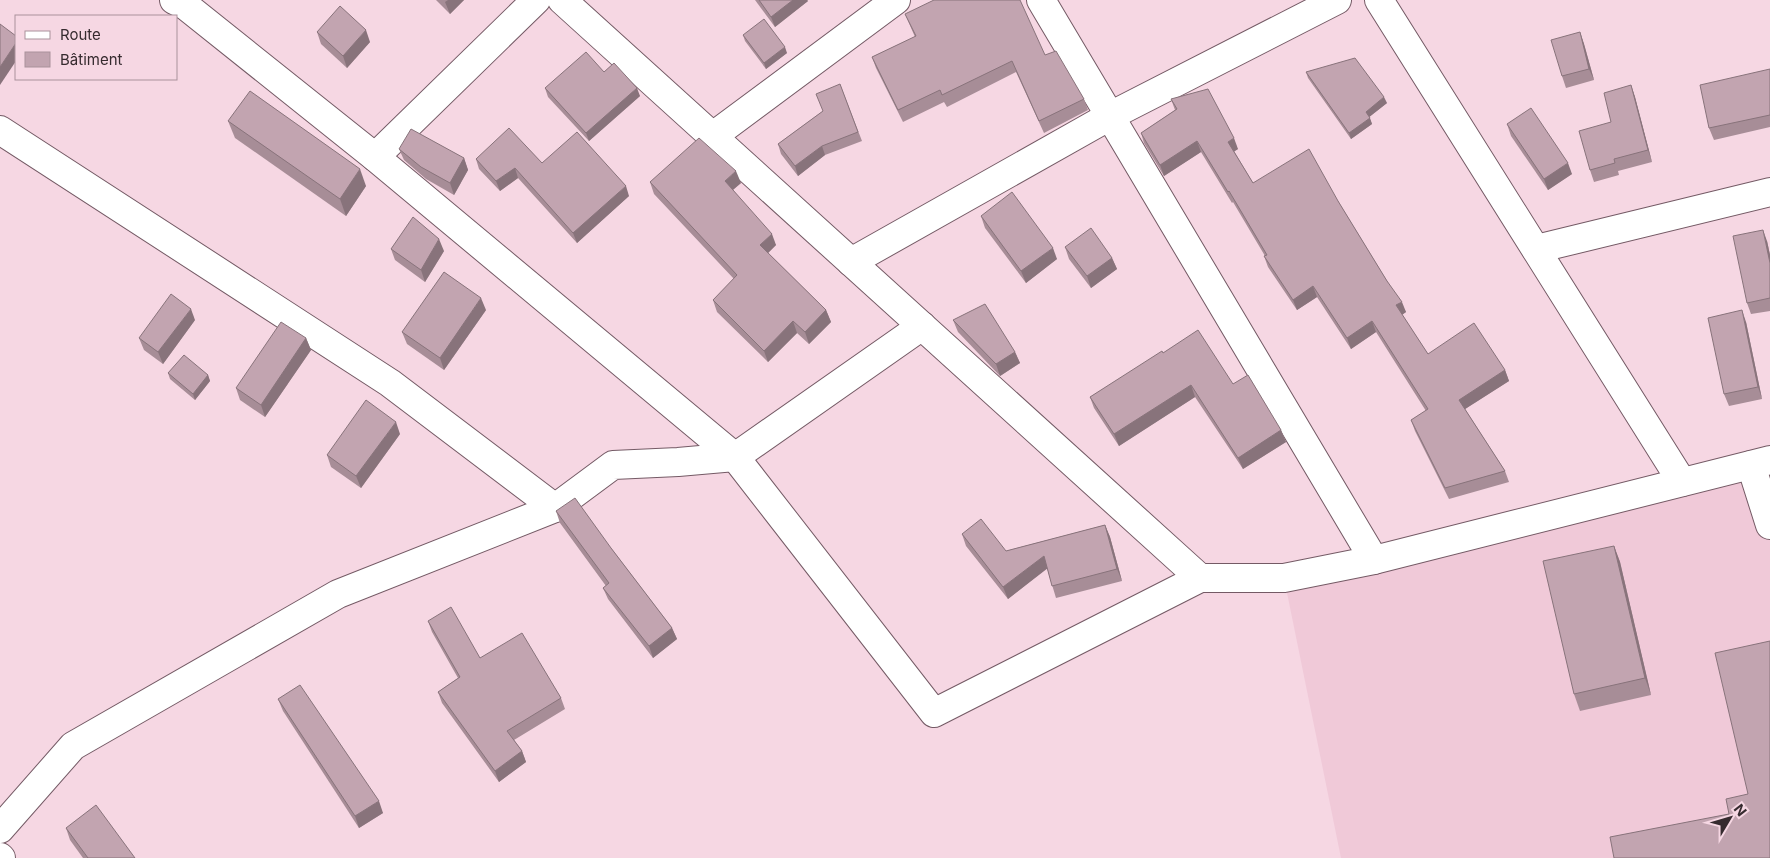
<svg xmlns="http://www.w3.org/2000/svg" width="1770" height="858" font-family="Inter,sans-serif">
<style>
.built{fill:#f0c9d8}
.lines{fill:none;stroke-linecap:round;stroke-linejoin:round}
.street-casing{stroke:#745a65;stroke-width:30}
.street{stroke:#fff;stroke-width:28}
.wall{fill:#a78d97}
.shaded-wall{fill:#88737b}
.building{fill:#c2a4b0;stroke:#88737b}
</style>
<rect width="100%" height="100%" fill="#f6d7e3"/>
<polygon class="built" points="1751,465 1770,525 1770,858 1341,858 1284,578"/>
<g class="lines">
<g class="street-casing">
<g id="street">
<polyline points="174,0 186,6 375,157 735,457 934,713 1200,578 1284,578 1374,560 1770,460"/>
<polyline points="562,0 1200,578"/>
<polyline points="1041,0 1374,560"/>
<polyline points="1379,0 1682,482"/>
<polyline points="0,130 390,383 555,508"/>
<polyline points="713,136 896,0"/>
<polyline points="375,157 536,0"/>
<polyline points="1536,249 1770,192"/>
<polyline points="851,262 1110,116 1337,0"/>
<polyline points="1751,465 1770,525"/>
<polyline points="0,829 73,746 338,594 555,508 613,465 678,462 735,457 922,326"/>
<polyline points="0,857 1,858"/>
</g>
</g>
<use href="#street" class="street"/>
</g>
<g class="wall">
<polygon points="436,0 464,0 450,14"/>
<polygon points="755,0 807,0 808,1 775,27"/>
<polygon points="905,14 1045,55 1084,99 1088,110 1044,133 1016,72 947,107 944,102 903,122 876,68 872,57 915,37"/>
<polygon points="317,32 370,42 347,68 321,44"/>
<polygon points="1580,32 1584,44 1594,80 1566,88 1562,76"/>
<polygon points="743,35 787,53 766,69 745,41"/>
<polygon points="1770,69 1770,127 1714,140 1709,128"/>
<polygon points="604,72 640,96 589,141 548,97 545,88"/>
<polygon points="1306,72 1387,103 1369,117 1372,124 1351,139 1308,78"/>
<polygon points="840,84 862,141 825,155 798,176 781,154 778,144 823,111"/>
<polygon points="1631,85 1635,97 1652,162 1618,171 1619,175 1594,182 1590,170 1611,122"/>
<polygon points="1171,99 1238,149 1234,151 1253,183 1338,201 1406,312 1402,315 1428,354 1505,370 1509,381 1465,409 1505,471 1509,482 1449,499 1415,431 1411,420 1426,411 1376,332 1351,349 1317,297 1297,310 1268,267 1264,256 1265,256 1233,202 1232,203 1201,152 1164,176 1144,143 1141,133 1175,110"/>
<polygon points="228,121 366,186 346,216 235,138"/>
<polygon points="1507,124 1572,174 1548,190 1511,136"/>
<polygon points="399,149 464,158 468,170 454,195 426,179 404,160"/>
<polygon points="476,159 542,163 629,196 577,243 518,178 500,191 479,169"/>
<polygon points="650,182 741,183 733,190 776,245 768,253 826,310 831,322 809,344 797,333 768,362 717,312 713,300 734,279 654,194"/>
<polygon points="981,216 1057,259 1026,283 985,228"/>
<polygon points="1767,241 1770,255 1770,311 1751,314 1747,303"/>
<polygon points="1065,247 1112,258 1117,269 1091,288 1069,259"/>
<polygon points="391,249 444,251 425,282 395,260"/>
<polygon points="486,310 444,370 407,344 402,332"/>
<polygon points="195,320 163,364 144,350 139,338"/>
<polygon points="953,320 1015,352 1020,363 1000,376 958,332"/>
<polygon points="1746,322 1762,399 1729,406 1724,394"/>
<polygon points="306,338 311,350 265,417 240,400 236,388"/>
<polygon points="1163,353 1233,384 1281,430 1286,442 1243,469 1195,397 1119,446 1094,408 1090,397"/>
<polygon points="168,373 208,375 210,381 195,400 170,379"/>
<polygon points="400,434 361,488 331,467 327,455"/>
<polygon points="556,511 611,548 672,628 677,639 653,658 608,599 603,588 606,586 560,523"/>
<polygon points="1105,525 1110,537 1122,581 1056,598 1047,568 1008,599 966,546 962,534 1006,551"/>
<polygon points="1614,546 1620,562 1651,695 1580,711 1574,694"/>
<polygon points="428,621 480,658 561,698 565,709 514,740 522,751 526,762 499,782 442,703 438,692 458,678 432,632"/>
<polygon points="278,699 383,813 359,828 283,711"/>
<polygon points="66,828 135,858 83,858 70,840"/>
</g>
<g class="shaded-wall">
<polygon points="448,0 464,0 450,14 445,2"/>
<polygon points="793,0 807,0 808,1 775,27 771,17"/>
<polygon points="366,30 370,42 347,68 343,56"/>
<polygon points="1580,32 1584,44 1594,80 1589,69"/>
<polygon points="16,43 16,61 0,85 0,67"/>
<polygon points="785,47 787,53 766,69 764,63"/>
<polygon points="1631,85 1635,97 1652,162 1648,150"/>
<polygon points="637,88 640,96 589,141 586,133"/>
<polygon points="1384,97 1387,103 1368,118 1366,112"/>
<polygon points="1370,118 1372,124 1351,139 1349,133"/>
<polygon points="1234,138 1238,149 1232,153 1228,142"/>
<polygon points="1197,141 1201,152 1164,176 1160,165"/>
<polygon points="822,146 825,155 798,176 795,166"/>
<polygon points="464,158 468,170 454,195 450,183"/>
<polygon points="1568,163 1572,174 1548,190 1544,179"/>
<polygon points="515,168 518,178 500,191 496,181"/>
<polygon points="360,169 366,186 346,216 340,199"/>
<polygon points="736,171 741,183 729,193 725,181"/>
<polygon points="626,186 629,196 577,243 573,233"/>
<polygon points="1763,230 1767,241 1770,255 1770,263"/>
<polygon points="772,234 776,245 764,257 760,245"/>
<polygon points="439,239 444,251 425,282 421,270"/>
<polygon points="1053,248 1057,259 1026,283 1021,271"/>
<polygon points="1112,258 1117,269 1091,288 1087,276"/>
<polygon points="1313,286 1317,297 1297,310 1293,300"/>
<polygon points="481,298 486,310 444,370 440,358"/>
<polygon points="1402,302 1406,312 1400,316 1396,305"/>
<polygon points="191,309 195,320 163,364 158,352"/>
<polygon points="826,310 831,322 809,344 805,332"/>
<polygon points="1742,310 1746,322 1762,399 1758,387"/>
<polygon points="793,321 797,333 768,362 764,351"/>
<polygon points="1372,321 1376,332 1351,349 1347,338"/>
<polygon points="306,338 311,350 265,417 261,405"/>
<polygon points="1015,352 1020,363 1000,376 996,364"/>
<polygon points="1505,370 1509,381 1462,411 1459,400"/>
<polygon points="208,375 210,381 195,400 193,394"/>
<polygon points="1191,385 1195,397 1119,446 1114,434"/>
<polygon points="396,422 400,434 361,488 356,476"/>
<polygon points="1281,430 1286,442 1243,469 1238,458"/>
<polygon points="1105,525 1110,537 1122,581 1117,569"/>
<polygon points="1614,546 1620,562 1651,695 1645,678"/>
<polygon points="1044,556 1048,568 1008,599 1003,587"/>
<polygon points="672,628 677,639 653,658 649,646"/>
<polygon points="522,751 526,762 499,782 495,771"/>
<polygon points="379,801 383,813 359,828 355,816"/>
</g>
<g class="building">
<polygon points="759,0 793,0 771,17"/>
<polygon points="934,0 1020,0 1045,55 1056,51 1084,99 1039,121 1012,61 942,95 940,90 898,110 872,57 916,36 905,14"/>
<polygon points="340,6 366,30 343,56 317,32"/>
<polygon points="764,19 785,47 764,63 743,35"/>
<polygon points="0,24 16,36 16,43 0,67"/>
<polygon points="1580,32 1589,69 1562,76 1551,40"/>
<polygon points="586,52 604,72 614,63 637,88 586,133 545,88"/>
<polygon points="1355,58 1384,97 1366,112 1370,118 1349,133 1306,72"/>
<polygon points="1770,69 1770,115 1709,128 1700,85"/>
<polygon points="840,84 858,132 822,146 795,166 778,144 823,111 816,94"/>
<polygon points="1631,85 1648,150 1614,159 1615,163 1590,170 1579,131 1611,122 1604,93"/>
<polygon points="1208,89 1234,138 1228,142 1253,183 1309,149 1338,201 1387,281 1402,302 1396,305 1428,354 1474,323 1505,370 1459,400 1505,471 1445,488 1411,420 1428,409 1372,321 1347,338 1313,286 1293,300 1264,256 1267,255 1229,191 1228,192 1197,141 1160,165 1141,133 1177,109 1171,99"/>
<polygon points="250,91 360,169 340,199 228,121"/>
<polygon points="1531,108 1568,163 1544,179 1507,124"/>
<polygon points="509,128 542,163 577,132 626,186 573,233 515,168 496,181 476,159"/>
<polygon points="411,129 464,158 450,183 421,167 399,149"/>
<polygon points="699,138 736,171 725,181 772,234 760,245 826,310 805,332 793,321 764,351 713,300 737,275 650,182"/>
<polygon points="1012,192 1053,248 1021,271 981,216"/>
<polygon points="413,217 439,239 421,270 391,249"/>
<polygon points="1091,228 1112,258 1087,276 1065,247"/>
<polygon points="1763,230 1770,263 1770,298 1747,303 1733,236"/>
<polygon points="444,272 481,298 440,358 402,332"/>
<polygon points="171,294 191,309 158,352 139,338"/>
<polygon points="985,304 1015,352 996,364 953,320"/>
<polygon points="1742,310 1758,387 1724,394 1708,318"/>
<polygon points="281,322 306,338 261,405 236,388"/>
<polygon points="1198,330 1233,384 1248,375 1281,430 1238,458 1191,385 1114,434 1090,397 1162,351 1163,353"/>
<polygon points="184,355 208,375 193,394 168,373"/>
<polygon points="366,400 396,422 356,476 327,455"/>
<polygon points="575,498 611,548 672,628 649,646 603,588 609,583 556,511"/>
<polygon points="981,519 1006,551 1105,525 1117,569 1052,586 1044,556 1003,587 962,534"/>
<polygon points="1614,546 1645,678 1574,694 1543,561"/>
<polygon points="451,607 480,658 522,633 561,698 507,731 522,751 495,771 438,692 460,677 428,621"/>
<polygon points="1770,641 1770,858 1614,858 1610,837 1729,814 1726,799 1748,794 1715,653"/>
<polygon points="300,685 379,801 355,816 278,699"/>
<polygon points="96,805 135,858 88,858 66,828"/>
</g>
<rect x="15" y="15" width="162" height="65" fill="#f6d7e3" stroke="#a9929b"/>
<rect x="25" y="31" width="25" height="8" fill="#ffffff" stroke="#a9929b"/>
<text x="60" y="40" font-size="15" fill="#362b2f">Route</text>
<rect x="25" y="52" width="25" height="15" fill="#c2a4b0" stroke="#a9929b"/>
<text x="60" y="65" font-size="15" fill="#362b2f">Bâtiment</text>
<g transform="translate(1730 818) rotate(52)" stroke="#f6d7e3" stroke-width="4" paint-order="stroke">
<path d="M0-4L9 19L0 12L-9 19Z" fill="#362b2f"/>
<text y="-8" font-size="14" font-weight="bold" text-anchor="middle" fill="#362b2f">N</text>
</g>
</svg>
